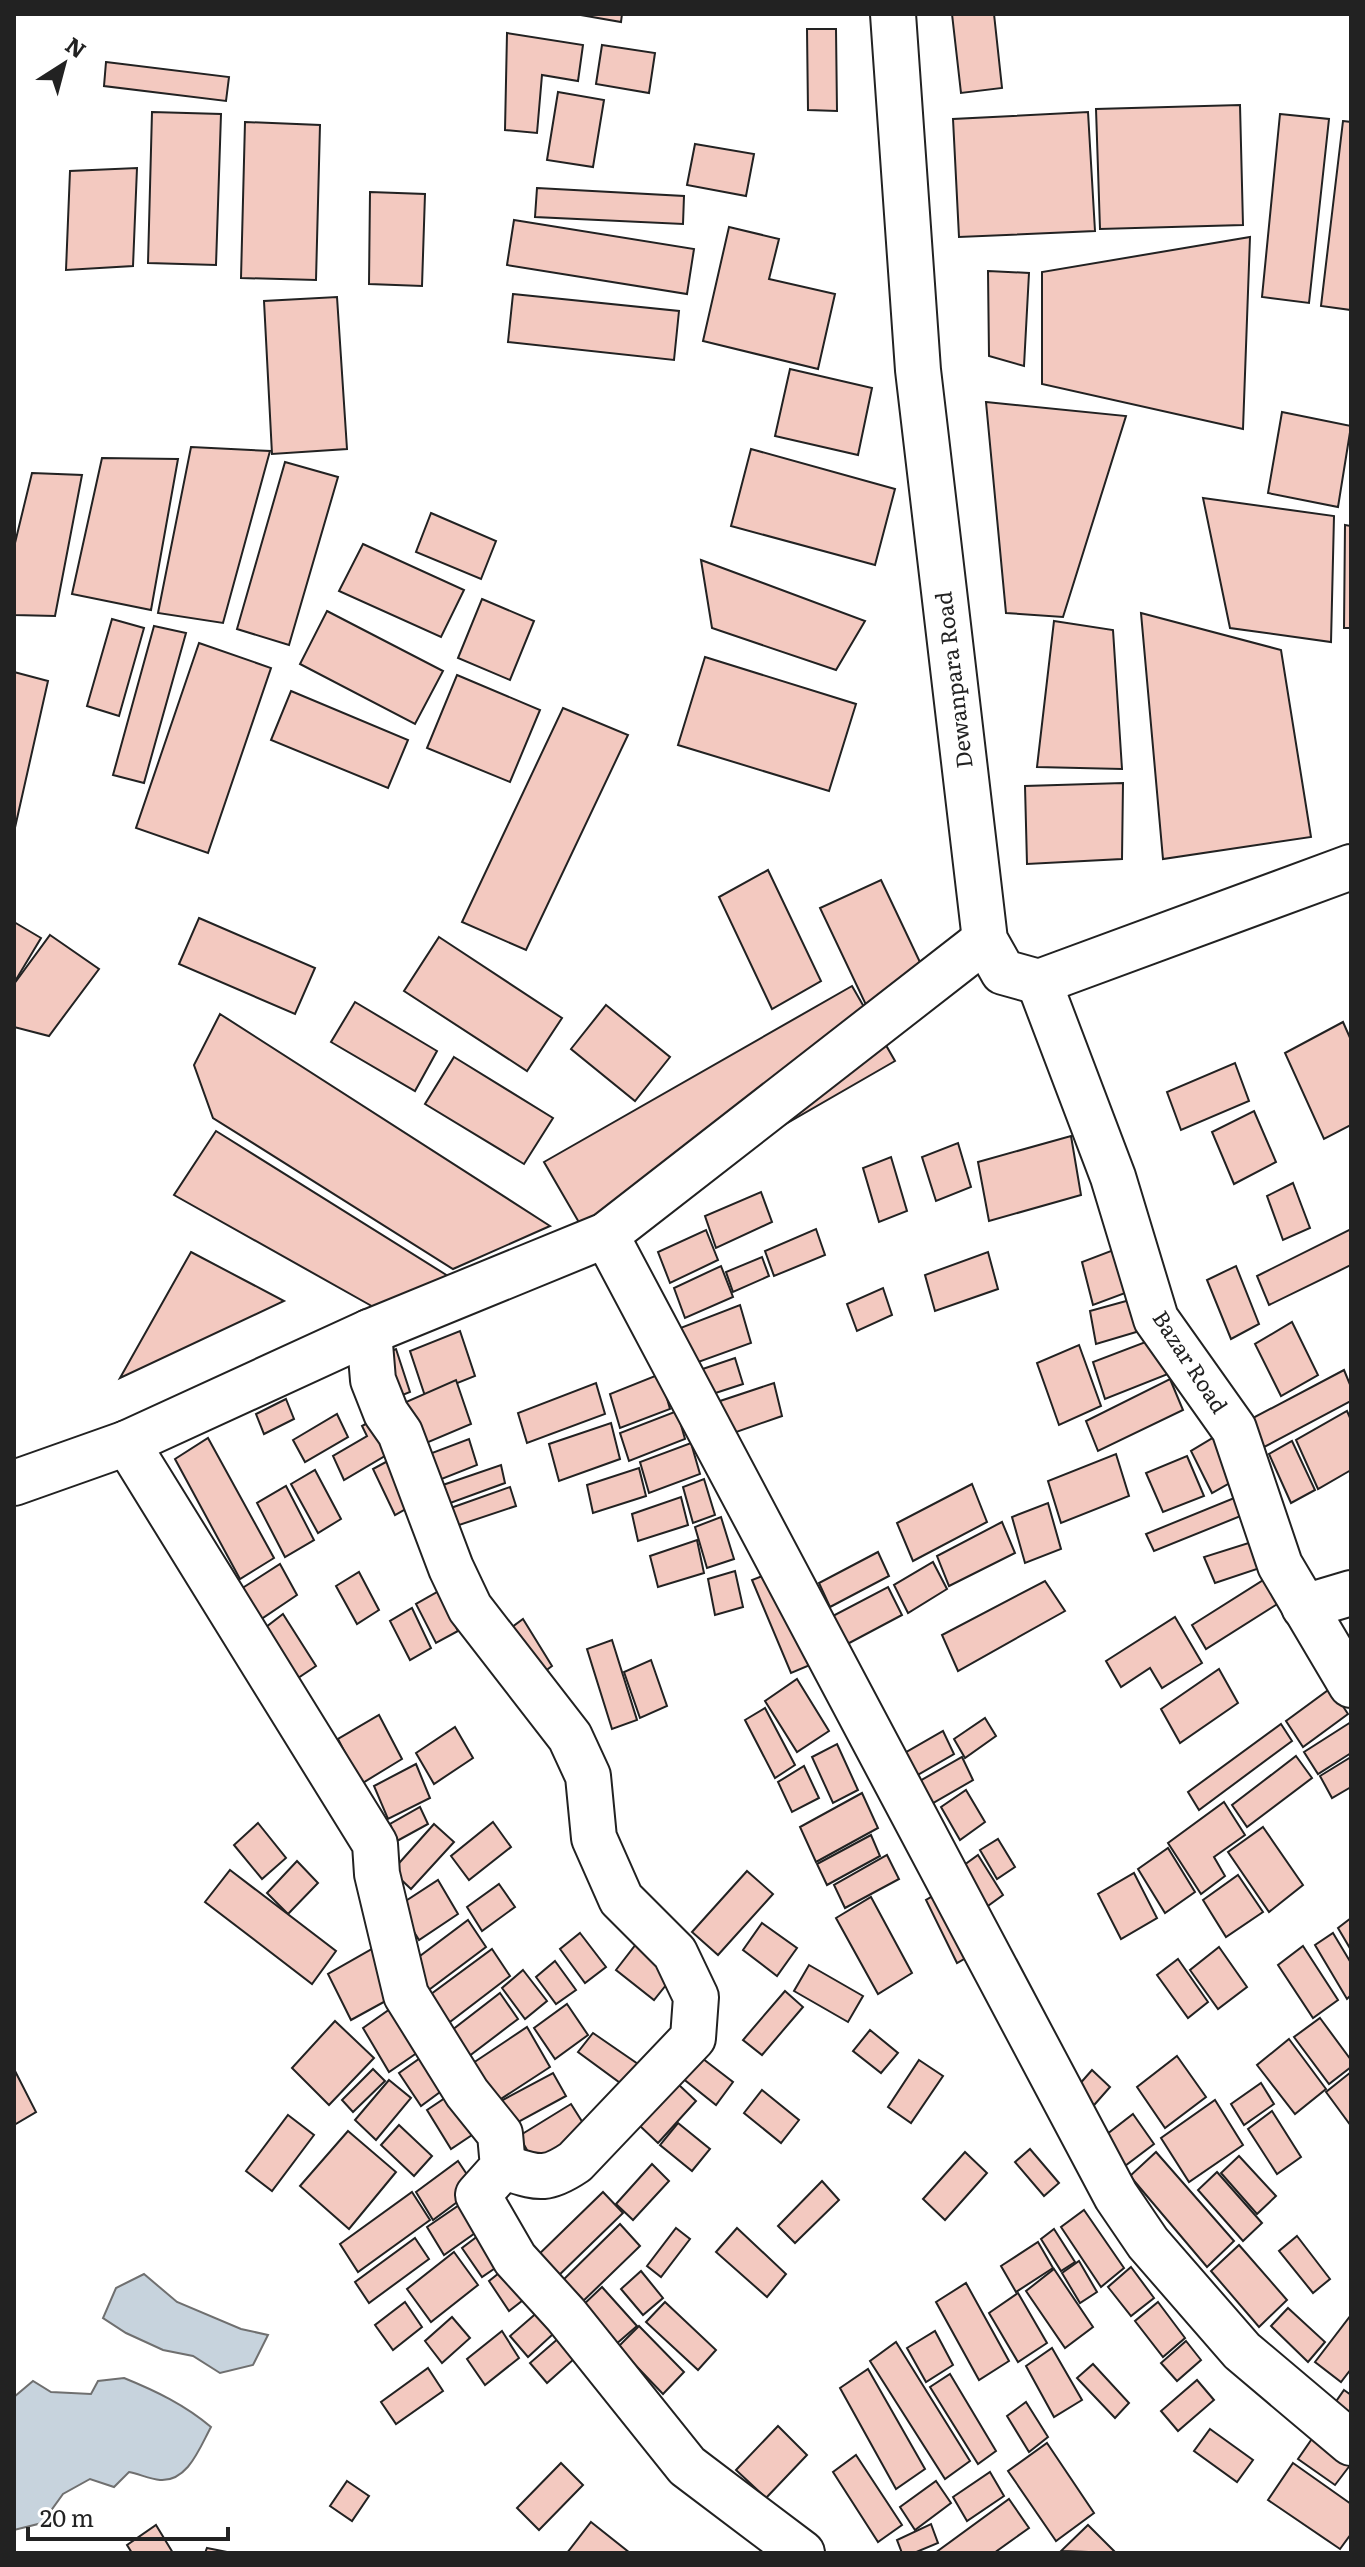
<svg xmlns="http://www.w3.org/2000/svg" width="1365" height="2567" font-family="Literata,serif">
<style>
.water{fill:#c7d3dd;stroke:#6f6f6f;stroke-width:2}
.building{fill:#f3c9c0;stroke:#222;stroke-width:2}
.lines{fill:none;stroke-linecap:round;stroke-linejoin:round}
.minor-casing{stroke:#222;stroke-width:48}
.minor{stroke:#fff;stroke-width:44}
.labels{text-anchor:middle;stroke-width:6;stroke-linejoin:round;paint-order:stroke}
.street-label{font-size:22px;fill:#222;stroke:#fff}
</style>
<rect width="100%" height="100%" fill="#fff"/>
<g class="water">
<polygon points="144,2274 177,2302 241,2329 268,2335 253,2365 220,2373 193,2356 163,2350 126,2333 103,2318 116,2288"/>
<path d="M124,2378C156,2391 185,2405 211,2427C200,2447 188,2482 160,2480C150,2479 139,2474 129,2472L114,2487L90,2479L63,2494L42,2523L14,2530V2397L33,2381L51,2392L91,2394L98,2381Z"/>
</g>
<g class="building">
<polygon points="575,14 622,14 621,22"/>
<polygon points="952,14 994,14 1002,88 961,93"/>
<polygon points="807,29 836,29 837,111 808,110"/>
<polygon points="507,33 583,45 578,81 542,75 537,133 505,130"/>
<polygon points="602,45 655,53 649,93 596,84"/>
<polygon points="106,62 229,77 226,101 104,86"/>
<polygon points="558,92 604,100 593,167 547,160"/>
<polygon points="1240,105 1243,225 1100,229 1096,109"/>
<polygon points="152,112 221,114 216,265 148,263"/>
<polygon points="1088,112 1095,231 959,237 953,119"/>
<polygon points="1280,114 1329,119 1309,303 1262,297"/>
<polygon points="1343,121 1351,122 1351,310 1321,306"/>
<polygon points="245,122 320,125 316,280 241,278"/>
<polygon points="695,144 754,154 746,196 687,185"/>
<polygon points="137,168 133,266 66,270 70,171"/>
<polygon points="537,188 684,196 683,224 535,217"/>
<polygon points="370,192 425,194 422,286 369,284"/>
<polygon points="514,220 694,249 687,294 507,265"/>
<polygon points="729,227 779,239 769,279 835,294 818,369 703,341"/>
<polygon points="1250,237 1243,429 1042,384 1042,272"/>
<polygon points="988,271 1029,273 1024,366 989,356"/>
<polygon points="513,294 679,311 674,360 508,342"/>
<polygon points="337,297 347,449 272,454 264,301"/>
<polygon points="790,369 872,388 858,455 775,436"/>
<polygon points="986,402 1126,416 1063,617 1006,613"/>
<polygon points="1282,412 1351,426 1338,507 1268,493"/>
<polygon points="191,447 270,451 223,623 158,613"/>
<polygon points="751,449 895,489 875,565 731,526"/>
<polygon points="102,458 178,459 151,610 72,594"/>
<polygon points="285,462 338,477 289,645 237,629"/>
<polygon points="32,473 82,475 55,616 14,615 14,547"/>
<polygon points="1203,498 1334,516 1331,642 1230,628"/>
<polygon points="431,513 496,541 481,579 416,552"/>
<polygon points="1345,525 1351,526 1351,628 1344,628"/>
<polygon points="363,544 464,590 441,637 339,591"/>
<polygon points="701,560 865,621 836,670 712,628"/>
<polygon points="482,599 534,621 510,680 458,658"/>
<polygon points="327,611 443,671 415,724 300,664"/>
<polygon points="1141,613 1281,650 1311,837 1163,859"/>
<polygon points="112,619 144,628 119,716 87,706"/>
<polygon points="1054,621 1113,630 1122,769 1037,767"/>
<polygon points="154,626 186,633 144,783 113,775"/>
<polygon points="199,643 271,668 208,853 136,828"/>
<polygon points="705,657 856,704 829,791 678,745"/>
<polygon points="14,672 48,681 14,832"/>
<polygon points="457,675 540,710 510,782 427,748"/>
<polygon points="291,691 408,740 388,788 271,740"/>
<polygon points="563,708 628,735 526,950 462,922"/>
<polygon points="1123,783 1122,859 1027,864 1025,786"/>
<polygon points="768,870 821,981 772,1009 719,897"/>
<polygon points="881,880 928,979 867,1007 820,908"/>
<polygon points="199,918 315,968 295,1014 179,964"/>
<polygon points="14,922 41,938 14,983"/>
<polygon points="50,935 99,969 49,1036 14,1027 14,984"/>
<polygon points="439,937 562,1018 527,1071 404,991"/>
<polygon points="852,986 895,1061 588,1238 544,1162"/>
<polygon points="355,1002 437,1051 415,1091 331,1042"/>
<polygon points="606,1005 670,1057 635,1101 571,1049"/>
<polygon points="220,1014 550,1226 453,1269 213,1118 194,1065"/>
<polygon points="1343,1022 1351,1040 1351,1125 1324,1139 1285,1053"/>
<polygon points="454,1057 553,1118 524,1164 425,1104"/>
<polygon points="1235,1063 1249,1101 1181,1130 1167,1092"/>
<polygon points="1254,1111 1276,1162 1234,1184 1212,1132"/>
<polygon points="216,1131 448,1276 377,1309 174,1195"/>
<polygon points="1071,1136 1081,1195 989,1221 978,1162"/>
<polygon points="958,1143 971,1187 936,1201 922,1157"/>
<polygon points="891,1157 907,1211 879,1222 863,1168"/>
<polygon points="1293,1183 1310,1228 1283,1240 1267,1196"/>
<polygon points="761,1192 772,1222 716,1248 705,1216"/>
<polygon points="816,1229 825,1255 774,1276 765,1251"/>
<polygon points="1351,1229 1351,1265 1269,1305 1257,1276"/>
<polygon points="706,1230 718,1260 670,1283 658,1252"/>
<polygon points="1124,1246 1136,1289 1093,1305 1082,1262"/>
<polygon points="191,1252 284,1301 120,1378"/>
<polygon points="988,1252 998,1289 935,1311 925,1275"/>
<polygon points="762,1257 769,1276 733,1292 726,1272"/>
<polygon points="721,1266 733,1297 685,1318 674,1288"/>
<polygon points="1236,1266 1259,1324 1231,1339 1207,1280"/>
<polygon points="883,1288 892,1315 857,1331 847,1304"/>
<polygon points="1137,1298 1143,1330 1096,1344 1090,1311"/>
<polygon points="740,1305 751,1343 679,1369 670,1332"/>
<polygon points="1292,1322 1318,1375 1281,1396 1255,1344"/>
<polygon points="460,1331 475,1376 425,1396 410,1351"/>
<polygon points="1156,1338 1168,1374 1105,1399 1093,1362"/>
<polygon points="1079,1345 1101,1406 1059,1425 1037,1363"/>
<polygon points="396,1349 410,1392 388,1401 375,1358"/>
<polygon points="735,1358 743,1384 688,1402 682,1376"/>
<polygon points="1344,1370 1351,1387 1351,1401 1247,1456 1234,1428"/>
<polygon points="660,1374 670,1409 620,1428 610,1394"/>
<polygon points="1170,1379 1183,1410 1098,1451 1086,1421"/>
<polygon points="456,1380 471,1424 412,1449 397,1406"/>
<polygon points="596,1383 605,1414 527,1443 518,1413"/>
<polygon points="774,1383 782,1416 702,1444 693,1410"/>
<polygon points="286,1399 294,1419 264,1434 256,1414"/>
<polygon points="677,1411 685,1439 629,1461 620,1433"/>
<polygon points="1347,1411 1351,1420 1351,1470 1318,1489 1296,1440"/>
<polygon points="337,1414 348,1437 305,1462 293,1440"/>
<polygon points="384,1414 400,1447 344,1480 333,1456 367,1436 362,1426"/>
<polygon points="611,1423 620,1459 559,1481 549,1444"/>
<polygon points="1221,1433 1242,1476 1212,1493 1191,1451"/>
<polygon points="208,1438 274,1558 240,1579 175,1459"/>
<polygon points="469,1439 477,1465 424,1486 416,1459"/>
<polygon points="1292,1441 1315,1490 1291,1503 1269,1454"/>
<polygon points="691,1443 700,1474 649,1493 640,1462"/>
<polygon points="1116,1454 1129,1496 1061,1523 1048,1481"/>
<polygon points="397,1456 418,1502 395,1515 373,1469"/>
<polygon points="1187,1456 1204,1496 1163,1512 1146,1473"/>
<polygon points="501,1465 505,1483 442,1506 437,1487"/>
<polygon points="639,1468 646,1496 593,1513 587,1485"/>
<polygon points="315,1470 341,1519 318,1533 291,1484"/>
<polygon points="704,1479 715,1515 693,1523 683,1487"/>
<polygon points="972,1484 987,1522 913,1561 897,1523"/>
<polygon points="286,1486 314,1540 285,1557 257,1503"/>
<polygon points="510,1487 516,1506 453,1527 448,1509"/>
<polygon points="1244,1494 1253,1511 1154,1551 1146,1534"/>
<polygon points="681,1497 688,1525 638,1541 632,1514"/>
<polygon points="1048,1503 1061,1549 1025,1563 1012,1517"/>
<polygon points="721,1517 734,1559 707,1568 695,1527"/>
<polygon points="1002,1522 1015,1553 949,1586 937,1556"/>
<polygon points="697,1540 704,1573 658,1587 650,1556"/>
<polygon points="1255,1541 1266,1566 1215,1583 1204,1557"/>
<polygon points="878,1552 889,1576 830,1607 819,1583"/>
<polygon points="933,1562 947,1589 908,1613 894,1585"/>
<polygon points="280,1564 297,1595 251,1626 233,1594"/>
<polygon points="735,1571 743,1607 715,1615 708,1579"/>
<polygon points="359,1572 379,1610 357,1624 336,1586"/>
<polygon points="770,1573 810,1665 791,1673 752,1580"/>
<polygon points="1265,1579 1279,1603 1206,1649 1192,1625"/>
<polygon points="1045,1581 1065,1611 958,1671 942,1635"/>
<polygon points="888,1587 902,1615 821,1658 808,1629"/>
<polygon points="439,1591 458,1631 436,1643 416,1604"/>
<polygon points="412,1608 431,1648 410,1660 390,1621"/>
<polygon points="283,1614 316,1666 289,1684 257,1634"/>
<polygon points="1175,1617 1202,1663 1162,1688 1150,1668 1121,1687 1106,1661"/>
<polygon points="523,1619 552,1666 533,1680 504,1633"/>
<polygon points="612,1640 637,1720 612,1729 587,1649"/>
<polygon points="651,1660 667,1706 640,1718 624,1672"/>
<polygon points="1219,1669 1238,1703 1180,1743 1161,1709"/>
<polygon points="797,1679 829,1731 797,1752 765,1701"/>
<polygon points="1331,1688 1348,1714 1303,1747 1286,1721"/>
<polygon points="765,1708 795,1765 775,1778 745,1720"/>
<polygon points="379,1715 402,1759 361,1784 338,1739"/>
<polygon points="985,1718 996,1736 965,1758 954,1739"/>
<polygon points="1351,1722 1351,1753 1318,1774 1304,1752"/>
<polygon points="1281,1724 1292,1741 1199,1810 1188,1792"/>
<polygon points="455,1727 473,1758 434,1784 416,1753"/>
<polygon points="943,1731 954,1754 914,1777 903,1754"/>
<polygon points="837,1744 858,1790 833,1803 812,1757"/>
<polygon points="1296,1756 1312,1778 1247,1827 1232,1805"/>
<polygon points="962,1757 973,1780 900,1822 888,1799"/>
<polygon points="1351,1757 1351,1787 1332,1798 1320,1776"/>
<polygon points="416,1764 430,1798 388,1819 374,1786"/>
<polygon points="804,1766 819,1798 792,1812 778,1782"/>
<polygon points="966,1790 985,1822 960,1840 941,1807"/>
<polygon points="862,1793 878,1828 816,1862 800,1827"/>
<polygon points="1224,1802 1245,1835 1214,1857 1225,1876 1201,1894 1168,1843"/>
<polygon points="420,1807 428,1824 397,1841 390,1824"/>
<polygon points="493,1822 511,1847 469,1880 451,1856"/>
<polygon points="258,1823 286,1858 262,1879 234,1845"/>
<polygon points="434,1824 454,1842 411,1889 392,1871"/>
<polygon points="1263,1827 1303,1885 1269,1912 1228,1852"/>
<polygon points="871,1835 880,1856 827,1885 817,1864"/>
<polygon points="998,1839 1015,1867 997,1879 980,1850"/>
<polygon points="1168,1848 1195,1892 1165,1913 1138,1869"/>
<polygon points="887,1855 899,1879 845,1908 834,1885"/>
<polygon points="978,1855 1003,1895 985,1908 960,1868"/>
<polygon points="297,1861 318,1883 288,1914 267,1893"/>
<polygon points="230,1870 336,1951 312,1984 205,1902"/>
<polygon points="747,1871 773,1894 718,1955 692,1932"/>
<polygon points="1134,1873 1157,1918 1121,1939 1098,1894"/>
<polygon points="1238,1875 1263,1912 1226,1937 1203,1900"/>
<polygon points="438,1880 458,1914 419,1940 398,1906"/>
<polygon points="959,1881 990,1944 957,1963 926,1900"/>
<polygon points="499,1884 515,1907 482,1931 467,1907"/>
<polygon points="871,1897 912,1973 878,1994 836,1918"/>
<polygon points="1351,1918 1351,1950 1338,1928"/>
<polygon points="468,1920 486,1947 422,1995 404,1968"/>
<polygon points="762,1923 797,1948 777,1976 743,1950"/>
<polygon points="580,1933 606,1967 585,1983 560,1949"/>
<polygon points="1333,1933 1351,1963 1351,1995 1347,1999 1315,1945"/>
<polygon points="640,1939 678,1970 654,2000 616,1970"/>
<polygon points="379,1945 402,1992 351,2020 328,1974"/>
<polygon points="1303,1946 1338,2000 1313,2018 1278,1965"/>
<polygon points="1219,1947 1247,1987 1218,2009 1190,1970"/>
<polygon points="492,1949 510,1976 442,2028 423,2000"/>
<polygon points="1178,1959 1208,2002 1188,2018 1157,1975"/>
<polygon points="555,1961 576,1990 556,2004 536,1977"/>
<polygon points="809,1965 863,1996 848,2022 794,1991"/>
<polygon points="523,1970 547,2001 525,2019 502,1988"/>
<polygon points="785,1991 803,2007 762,2055 743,2040"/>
<polygon points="500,1993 518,2019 460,2063 443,2037"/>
<polygon points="400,2002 427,2046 389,2072 363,2028"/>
<polygon points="567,2004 588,2035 555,2059 534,2028"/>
<polygon points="1320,2018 1351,2060 1351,2067 1329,2084 1294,2037"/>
<polygon points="335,2021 374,2058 329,2105 292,2068"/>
<polygon points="527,2027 550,2067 487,2108 464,2069"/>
<polygon points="870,2030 898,2053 881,2073 853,2051"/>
<polygon points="593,2033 638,2064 623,2085 578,2052"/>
<polygon points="1289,2039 1326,2089 1295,2114 1257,2065"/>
<polygon points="433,2049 455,2081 421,2106 399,2073"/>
<polygon points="698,2055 733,2082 716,2105 681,2077"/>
<polygon points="1177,2056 1206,2097 1165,2128 1137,2087"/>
<polygon points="919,2060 943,2076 911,2123 888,2107"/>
<polygon points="14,2069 36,2112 14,2125"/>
<polygon points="373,2069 385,2081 353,2112 342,2100"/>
<polygon points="1092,2070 1110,2087 1073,2129 1055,2112"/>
<polygon points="1351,2072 1351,2126 1326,2092"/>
<polygon points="553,2073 566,2096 511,2126 499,2102"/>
<polygon points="389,2080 411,2098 376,2140 355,2120"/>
<polygon points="1261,2083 1274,2104 1244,2125 1231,2104"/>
<polygon points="678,2084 696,2101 658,2143 640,2126"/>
<polygon points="460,2088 484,2127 451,2149 427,2110"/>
<polygon points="762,2090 799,2120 781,2143 744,2113"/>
<polygon points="1215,2100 1243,2145 1189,2182 1161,2138"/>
<polygon points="571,2104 588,2131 535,2164 519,2136"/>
<polygon points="1272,2111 1301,2157 1277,2174 1248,2129"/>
<polygon points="1133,2114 1154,2144 1113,2175 1093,2145"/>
<polygon points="288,2115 314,2135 272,2191 246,2171"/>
<polygon points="678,2123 710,2149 692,2171 660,2145"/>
<polygon points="399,2125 432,2156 414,2176 381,2145"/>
<polygon points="348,2131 396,2172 349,2229 300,2186"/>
<polygon points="1030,2149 1059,2183 1044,2196 1015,2162"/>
<polygon points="965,2152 987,2173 945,2220 923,2199"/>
<polygon points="1156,2152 1234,2241 1207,2267 1130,2176"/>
<polygon points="1239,2156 1276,2196 1257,2214 1221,2173"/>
<polygon points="458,2161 476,2188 433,2220 416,2192"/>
<polygon points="652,2164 669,2181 633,2220 616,2204"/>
<polygon points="1217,2172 1262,2223 1243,2241 1198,2190"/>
<polygon points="822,2181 839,2200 795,2243 778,2226"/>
<polygon points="412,2192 430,2220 358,2272 340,2244"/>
<polygon points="603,2192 623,2213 554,2280 534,2259"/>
<polygon points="468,2199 485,2226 444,2255 427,2227"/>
<polygon points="1084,2210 1124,2268 1101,2287 1061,2227"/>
<polygon points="620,2224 640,2246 578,2306 558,2285"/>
<polygon points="676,2228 690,2239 661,2277 647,2266"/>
<polygon points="737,2228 786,2274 767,2297 716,2252"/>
<polygon points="487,2229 507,2260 482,2277 462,2248"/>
<polygon points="1054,2229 1075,2262 1061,2271 1041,2239"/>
<polygon points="1297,2236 1330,2279 1313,2293 1279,2251"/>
<polygon points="415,2238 429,2259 369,2303 355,2282"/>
<polygon points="1038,2242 1053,2268 1016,2292 1001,2266"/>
<polygon points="1239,2245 1287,2300 1259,2327 1211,2271"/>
<polygon points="454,2252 478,2285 431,2322 407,2289"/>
<polygon points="1079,2261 1097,2292 1080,2303 1062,2273"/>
<polygon points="508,2266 527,2297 509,2311 489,2281"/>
<polygon points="1131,2267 1154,2298 1131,2316 1108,2287"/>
<polygon points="1054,2269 1093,2327 1065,2348 1026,2291"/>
<polygon points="641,2271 663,2298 643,2315 621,2289"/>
<polygon points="966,2283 1009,2361 979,2380 936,2302"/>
<polygon points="602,2287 637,2326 615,2345 581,2307"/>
<polygon points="1018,2293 1047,2343 1018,2362 989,2313"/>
<polygon points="405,2302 422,2327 393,2350 375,2325"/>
<polygon points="665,2302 716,2350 698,2370 646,2322"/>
<polygon points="1158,2302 1185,2338 1163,2357 1135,2321"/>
<polygon points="547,2304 564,2324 528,2357 510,2336"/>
<polygon points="1288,2308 1325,2342 1308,2362 1271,2326"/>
<polygon points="1351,2315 1351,2369 1341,2382 1315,2362"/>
<polygon points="452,2317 470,2338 442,2363 425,2341"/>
<polygon points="639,2326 684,2372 663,2394 618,2347"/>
<polygon points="502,2331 519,2358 485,2385 467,2359"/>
<polygon points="567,2331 583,2351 547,2383 530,2363"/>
<polygon points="935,2331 953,2365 926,2382 907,2348"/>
<polygon points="1186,2341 1201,2360 1177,2381 1161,2363"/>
<polygon points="896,2342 970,2461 945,2479 870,2361"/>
<polygon points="1052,2348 1082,2400 1054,2417 1026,2366"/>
<polygon points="1093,2364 1129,2403 1115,2418 1077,2378"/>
<polygon points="428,2368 443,2391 396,2424 381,2402"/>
<polygon points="868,2369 925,2469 896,2489 840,2388"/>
<polygon points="950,2374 996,2451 978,2464 930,2387"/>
<polygon points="1197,2380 1214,2400 1178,2431 1161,2411"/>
<polygon points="1344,2390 1351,2395 1351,2428 1328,2413"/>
<polygon points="1026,2402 1048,2437 1029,2452 1007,2416"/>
<polygon points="778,2426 807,2455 766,2498 736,2470"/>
<polygon points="1210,2429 1253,2460 1237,2482 1194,2451"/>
<polygon points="1316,2433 1351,2464 1335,2485 1298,2459"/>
<polygon points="1047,2443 1094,2513 1056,2541 1008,2471"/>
<polygon points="856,2455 902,2525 878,2542 833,2472"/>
<polygon points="561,2463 583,2485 539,2530 517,2508"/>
<polygon points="1293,2463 1351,2504 1351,2534 1340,2549 1268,2500"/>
<polygon points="990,2472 1004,2496 967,2521 953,2497"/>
<polygon points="347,2481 369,2496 352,2521 330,2506"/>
<polygon points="936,2481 951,2503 915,2530 900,2507"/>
<polygon points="1009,2499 1029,2528 994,2553 935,2553"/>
<polygon points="591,2522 630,2553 567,2553"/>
<polygon points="931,2524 938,2543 914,2553 902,2553 897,2540"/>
<polygon points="156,2525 173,2553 132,2553 127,2545"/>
<polygon points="1088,2525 1116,2553 1061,2551"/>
<polygon points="207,2548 232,2553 205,2553"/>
</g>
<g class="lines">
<g class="minor-casing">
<g id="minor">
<polyline points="893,14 918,370 985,940 1003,972 1039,982 1351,867"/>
<polyline points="1039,982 1113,1177 1156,1319 1234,1429 1280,1565 1351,1685"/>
<polyline points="606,1235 1116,2196 1148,2243 1242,2351 1351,2443"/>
<path d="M369,1332L373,1380L386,1413L400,1433L451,1568L470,1608L570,1737L588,1776L594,1838L621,1899L675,1953L696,1997L693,2038L575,2162C544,2183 537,2177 503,2167"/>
<polyline points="127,1443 375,1844 377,1874 406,1995 467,2093 500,2134 503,2167 478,2195 515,2259 566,2315 687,2466 802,2553"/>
<polyline points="14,1483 127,1443 369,1332 606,1235 985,940"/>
<polyline points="1304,1607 1351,1593"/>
</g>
</g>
<use href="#minor" class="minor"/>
</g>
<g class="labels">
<g class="street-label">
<text transform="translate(954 680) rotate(-97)" y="8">Dewanpara Road</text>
<text transform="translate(1190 1362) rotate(57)" y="8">Bazar Road</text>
</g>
</g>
<rect width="1365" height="2567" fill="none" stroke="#222222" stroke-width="32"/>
<g transform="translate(64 64) rotate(36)" stroke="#ffffff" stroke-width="6" paint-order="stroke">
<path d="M0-6L14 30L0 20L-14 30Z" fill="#222222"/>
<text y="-12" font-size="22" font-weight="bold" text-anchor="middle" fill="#222222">N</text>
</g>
<path d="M28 2527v12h200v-12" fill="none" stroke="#222222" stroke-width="4"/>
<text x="40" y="2527" font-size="24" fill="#222222" stroke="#ffffff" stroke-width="6" paint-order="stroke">20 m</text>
</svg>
